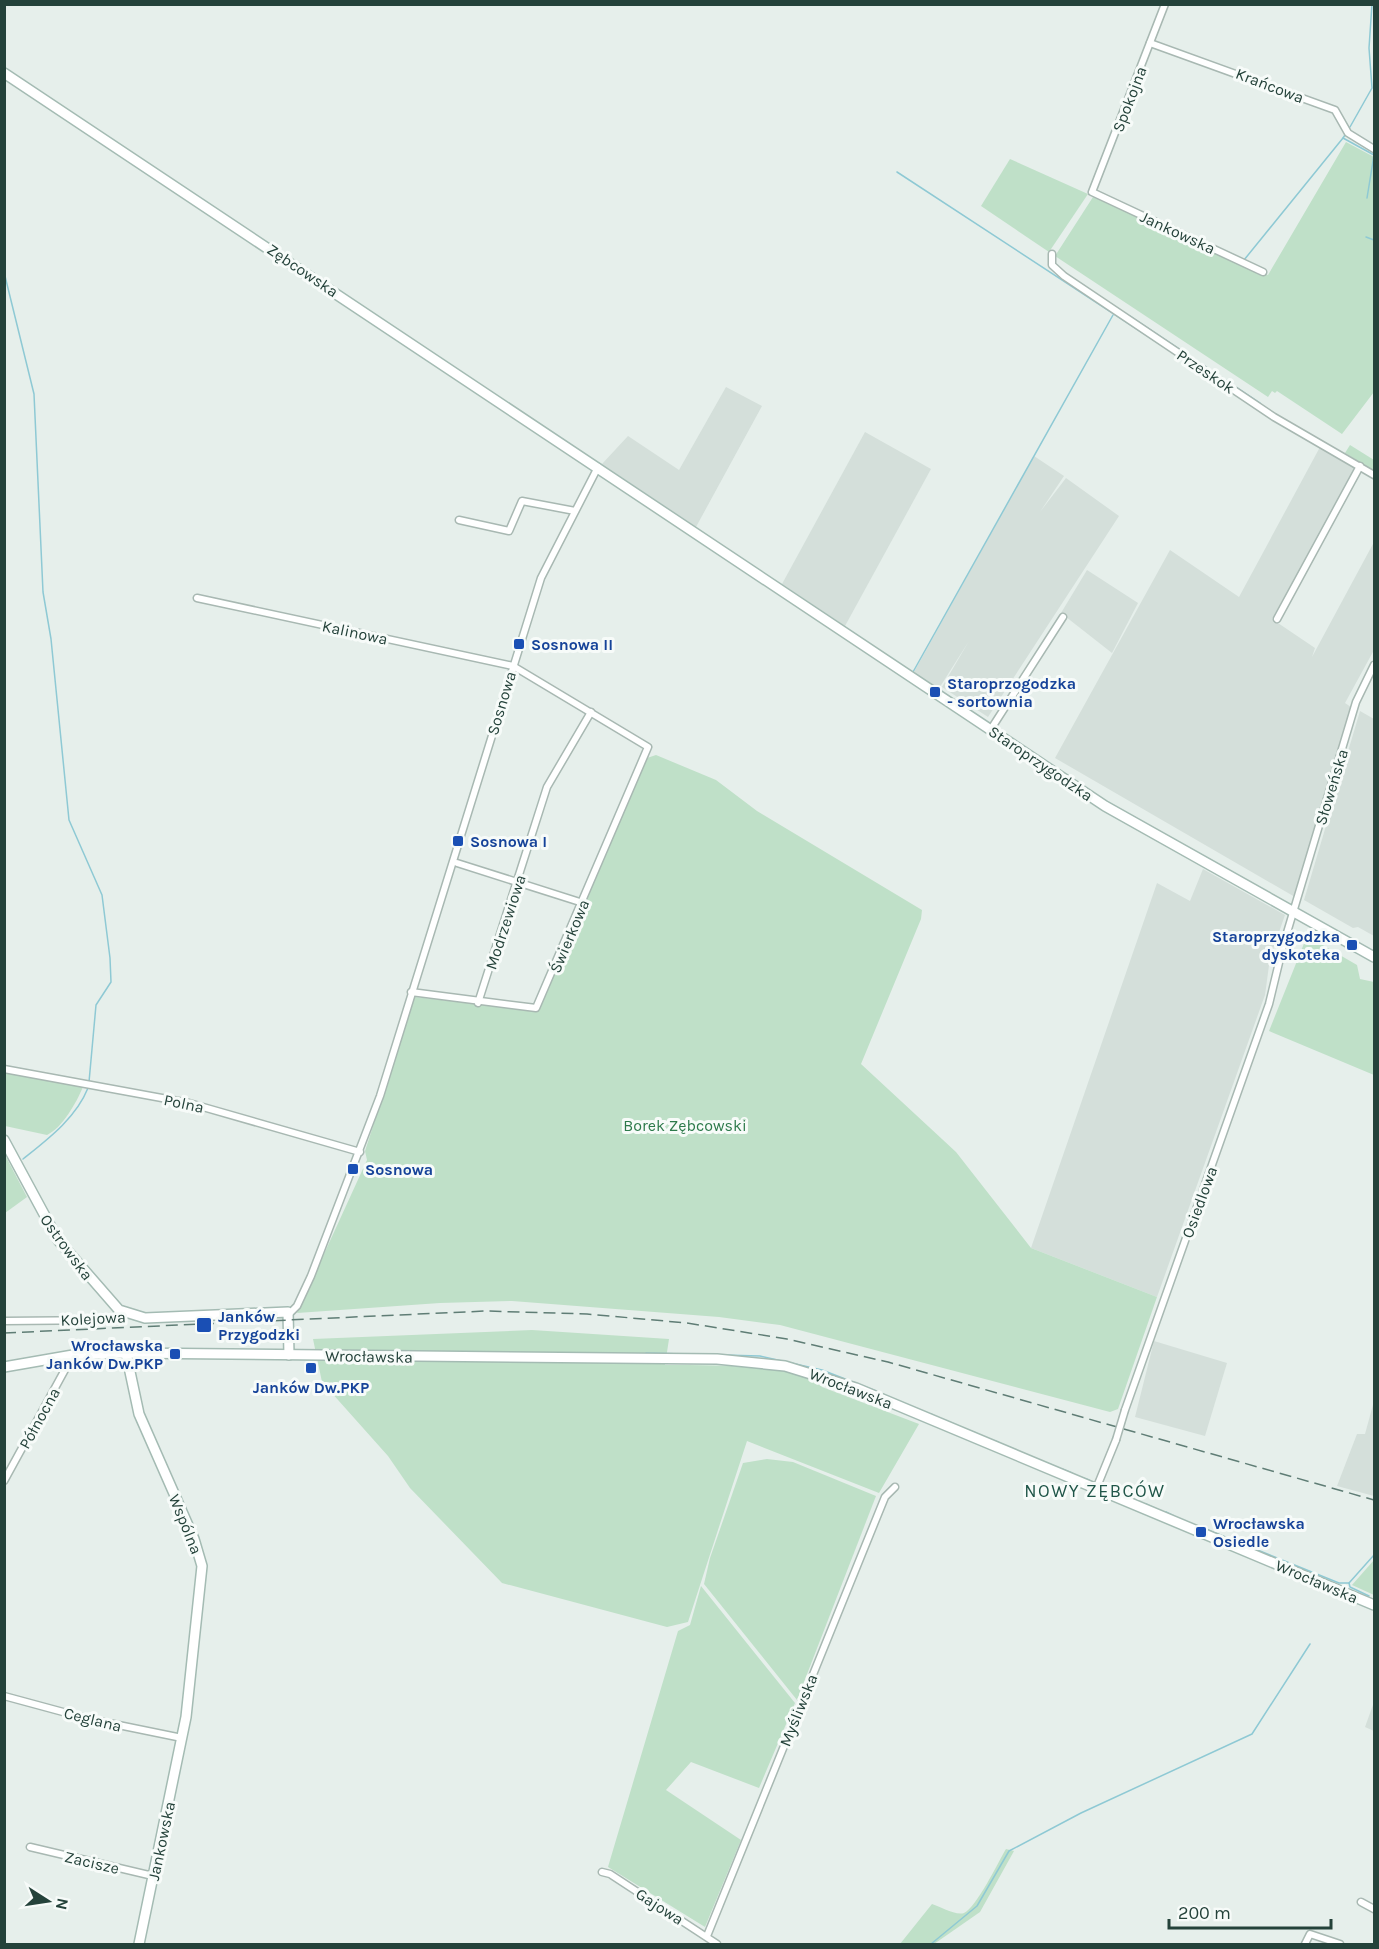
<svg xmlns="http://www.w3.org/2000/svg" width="1379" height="1949" font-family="Karla,sans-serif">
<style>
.built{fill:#d4dfda}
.green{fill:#bfe0c8}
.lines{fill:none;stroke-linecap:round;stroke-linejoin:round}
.stream{stroke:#8ec9d4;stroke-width:1.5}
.street-casing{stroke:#a8b8b2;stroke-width:9}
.secondary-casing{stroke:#a4bbb3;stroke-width:12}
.street{stroke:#fff;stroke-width:6}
.secondary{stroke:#fff;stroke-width:9}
.rail{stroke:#5f7d75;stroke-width:1.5;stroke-dasharray:12 6;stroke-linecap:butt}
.street-bridge-casing{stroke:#a8b8b2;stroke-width:9;stroke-linecap:butt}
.street-bridge{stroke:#fff;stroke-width:6}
.transit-dot{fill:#1a4fb4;stroke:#f7fbf9;stroke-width:2}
.labels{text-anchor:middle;stroke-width:6;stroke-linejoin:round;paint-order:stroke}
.street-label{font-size:16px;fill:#24423a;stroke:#f7fbf9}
.transit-label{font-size:16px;font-weight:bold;fill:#164399;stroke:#f7fbf9;text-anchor:start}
.park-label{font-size:16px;fill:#2d7a4b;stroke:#f7fbf9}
.neighbourhood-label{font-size:18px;letter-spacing:1.5px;fill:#1f5548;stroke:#f7fbf9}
</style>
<rect width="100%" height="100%" fill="#e6efeb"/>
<g class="built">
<polygon points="726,387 762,406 696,527 602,464 628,436 679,470"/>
<polygon points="865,432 931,469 845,626 782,584"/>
<polygon points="1320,447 1356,469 1272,619 1315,648 1312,657 1374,542 1374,650 1345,703 1351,707 1295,897 1055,758 1170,550 1239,597"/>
<polygon points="1034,456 1064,476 1040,512 1066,478 1119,516 988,717 942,687 969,641 938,690 914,672"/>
<polygon points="1087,570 1138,603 1112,653 1061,613"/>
<polygon points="1360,711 1374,719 1374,936 1358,927 1353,928 1304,900"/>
<polygon points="1203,869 1285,915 1270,958 1265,995 1157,1297 1031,1248 1157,883 1190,901"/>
<polygon points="1154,1341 1227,1363 1205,1436 1135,1417"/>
<polygon points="1374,1401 1374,1496 1337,1486 1357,1434 1365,1434"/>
<polygon points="1374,1702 1374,1731 1365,1727"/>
</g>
<g class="green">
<polygon points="1346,142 1374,157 1374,392 1342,434 1277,391 1275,393 1272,391 1268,397 1055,256 1093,197 1268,275"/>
<polygon points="1010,159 1088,194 1049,252 981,206"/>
<polygon points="1350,445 1374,460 1374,471 1345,453"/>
<polygon points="656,755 716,780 757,811 922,910 921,919 861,1064 956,1152 1031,1248 1157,1297 1118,1409 1110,1412 780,1325 719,1317 512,1301 440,1303 297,1313 367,1160 365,1151 415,997 538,1011 647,758"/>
<polygon points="1307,936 1357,965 1360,979 1374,982 1374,1075 1269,1031"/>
<path d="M5,1070L83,1087C76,1103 63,1127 47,1135L5,1126Z"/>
<polygon points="5,1155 27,1197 5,1213 4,1213"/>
<path d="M532,1330L669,1339L665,1365C718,1365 773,1365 824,1380L822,1387L919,1424L879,1493L747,1441L688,1622L667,1627L502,1583L410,1488L388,1456L322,1382L313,1339Z"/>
<polygon points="767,1459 793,1462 876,1496 797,1700 704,1584 710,1558 743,1463"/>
<polygon points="1374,1560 1374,1595 1352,1585"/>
<polygon points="701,1586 795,1703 759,1788 691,1762 666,1790 741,1840 705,1927 608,1867 678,1631 690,1625"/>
<path d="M1006,1849L1014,1851L980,1912L934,1944H900L932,1904C939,1906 956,1916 964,1913C977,1907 998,1862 1006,1849Z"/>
</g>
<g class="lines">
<g class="stream">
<polyline points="1350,127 1372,88 1369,48 1372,4"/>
<polyline points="1345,135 1343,138 1374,155 1367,198"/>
<polyline points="897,172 1172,352"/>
<polyline points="1366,237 1374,240"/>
<polyline points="1244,260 1343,138"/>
<polyline points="4,272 34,394 43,592 51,639 69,820 102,895 110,958 111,982 96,1005 89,1082"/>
<polyline points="1130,316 1260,403"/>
<polyline points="1229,390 1248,403"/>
<polyline points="913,672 1113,315"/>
<path d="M23,1159C48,1139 76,1118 88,1088"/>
<polyline points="646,1353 760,1356 822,1370 876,1391"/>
<polyline points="931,1414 936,1417"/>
<polyline points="942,1419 954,1424"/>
<polyline points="968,1430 976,1433"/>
<polyline points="986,1438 998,1442"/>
<polyline points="1006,1446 1014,1449"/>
<polyline points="1044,1462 1052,1465"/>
<polyline points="1062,1469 1072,1473"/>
<polyline points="1080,1477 1089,1480"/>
<polyline points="1130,1498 1138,1501"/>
<polyline points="1146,1504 1156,1509"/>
<polyline points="1166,1512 1174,1516"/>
<polyline points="1203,1528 1339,1583 1349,1583 1350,1587 1369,1596"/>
<polyline points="1349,1583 1374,1555"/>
<polyline points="931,1944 977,1906 1009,1851 1081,1813 1252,1734 1310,1644"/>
</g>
<g class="street-casing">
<g id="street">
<polyline points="1165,4 1092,192 1263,272"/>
<polyline points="1150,43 1335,110 1348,133 1374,149"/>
<polyline points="1052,254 1052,265 1064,276 1274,417 1374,475"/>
<polyline points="459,520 509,531 522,501 575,511"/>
<polyline points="197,598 513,666 648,747 536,1008 411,992"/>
<polyline points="1277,619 1360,466"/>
<polyline points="991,729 1063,617"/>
<polyline points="457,863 583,903"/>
<polyline points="478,1003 547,787 591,712"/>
<polyline points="4,1069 189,1103 360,1152"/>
<polyline points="290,1313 297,1306 311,1276 380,1096 541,578 598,467"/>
<polyline points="4,1321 111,1320 124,1313"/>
<polyline points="1125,1410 1269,1004 1283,946 1356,702 1374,665"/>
<polyline points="4,1481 73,1355"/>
<polyline points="1096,1489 1116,1440"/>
<polyline points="4,1696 89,1719 182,1738"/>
<polyline points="30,1847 153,1876"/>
<polyline points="602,1872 610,1874 717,1944"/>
<polyline points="1361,1902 1374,1909"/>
<polyline points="707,1936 885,1497 895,1487"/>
<polyline points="1305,1944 1310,1934 1340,1944"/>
</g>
</g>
<g class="secondary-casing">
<g id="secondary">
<polyline points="4,73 1105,806 1374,957"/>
<polyline points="4,1140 58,1240 119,1310 145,1318 288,1312 289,1355"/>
<polyline points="126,1353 139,1414 194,1539 202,1566 186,1717 139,1944"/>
<polyline points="4,1367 73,1355 126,1353 717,1359 785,1366 856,1388 1374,1605"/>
</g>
</g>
<use href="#street" class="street"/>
<use href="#secondary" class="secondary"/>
<polyline class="rail" points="4,1333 486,1311 587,1314 687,1323 787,1339 888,1362 1374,1500"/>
<g class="street-bridge-casing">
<polyline id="street-bridge" points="1116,1440 1125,1410"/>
</g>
<use href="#street-bridge" class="street-bridge"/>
</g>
<g class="transit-dot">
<rect x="513" y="638" width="12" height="12" rx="3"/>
<rect x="929" y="686" width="12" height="12" rx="3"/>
<rect x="452" y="835" width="12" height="12" rx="3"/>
<rect x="1346" y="939" width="12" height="12" rx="3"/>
<rect x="347" y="1163" width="12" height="12" rx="3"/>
<rect x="196" y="1317" width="16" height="16" rx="3"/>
<rect x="169" y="1348" width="12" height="12" rx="3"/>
<rect x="305" y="1362" width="12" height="12" rx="3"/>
<rect x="1195" y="1526" width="12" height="12" rx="3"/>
</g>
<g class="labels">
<g class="street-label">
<text transform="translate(1270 85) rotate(21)" y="6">Krańcowa</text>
<text transform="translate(1129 99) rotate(-69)" y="6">Spokojna</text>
<text transform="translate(1178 232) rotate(25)" y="6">Jankowska</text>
<text transform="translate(303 270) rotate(34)" y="6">Zębcowska</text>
<text transform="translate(1206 371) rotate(34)" y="6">Przeskok</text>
<text transform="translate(355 632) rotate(12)" y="6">Kalinowa</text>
<text transform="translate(501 703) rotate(-73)" y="6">Sosnowa</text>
<text transform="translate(1041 763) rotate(34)" y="6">Staroprzygodzka</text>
<text transform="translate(1331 787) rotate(-73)" y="6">Słoweńska</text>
<text transform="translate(505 922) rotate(-72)" y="6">Modrzewiowa</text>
<text transform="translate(569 936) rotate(-67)" y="6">Świerkowa</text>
<text transform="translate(184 1103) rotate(12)" y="6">Polna</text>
<text transform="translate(1199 1202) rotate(-70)" y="6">Osiedlowa</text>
<text transform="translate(67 1247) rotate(54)" y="6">Ostrowska</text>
<text transform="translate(93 1318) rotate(-3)" y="6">Kolejowa</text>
<text transform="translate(369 1356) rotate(1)" y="6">Wrocławska</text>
<text transform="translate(851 1388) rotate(21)" y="6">Wrocławska</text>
<text transform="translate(39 1418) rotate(-61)" y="6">Północna</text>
<text transform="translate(186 1524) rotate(68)" y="6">Wspólna</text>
<text transform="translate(1317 1581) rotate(23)" y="6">Wrocławska</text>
<text transform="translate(798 1710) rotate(-68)" y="6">Myśliwska</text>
<text transform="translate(93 1719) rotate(14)" y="6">Ceglana</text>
<text transform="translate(161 1841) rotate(-78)" y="6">Jankowska</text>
<text transform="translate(92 1862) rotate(13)" y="6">Zacisze</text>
<text transform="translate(660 1906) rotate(33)" y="6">Gajowa</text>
</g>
<g class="transit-label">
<text x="531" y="650">Sosnowa II</text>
<text x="947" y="689">Staroprzogodzka<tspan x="947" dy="18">- sortownia</tspan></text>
<text x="470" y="847">Sosnowa I</text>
<text x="1340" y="942" text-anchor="end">Staroprzygodzka<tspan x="1340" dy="18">dyskoteka</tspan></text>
<text x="365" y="1175">Sosnowa</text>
<text x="218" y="1322">Janków<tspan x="218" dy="18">Przygodzki</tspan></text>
<text x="163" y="1351" text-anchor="end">Wrocławska<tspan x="163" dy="18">Janków Dw.PKP</tspan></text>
<text x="311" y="1393" text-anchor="middle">Janków Dw.PKP</text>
<text x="1213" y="1529">Wrocławska<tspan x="1213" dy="18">Osiedle</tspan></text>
</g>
<g class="park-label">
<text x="685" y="1131">Borek Zębcowski</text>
</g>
<g class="neighbourhood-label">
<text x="1095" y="1497">NOWY ZĘBCÓW</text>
</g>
</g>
<rect width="1379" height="1949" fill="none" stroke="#24423a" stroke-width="12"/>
<g transform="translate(48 1901) rotate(102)" stroke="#f7fbf9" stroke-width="4.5" paint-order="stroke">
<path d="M0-4.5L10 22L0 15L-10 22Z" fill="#24423a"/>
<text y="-9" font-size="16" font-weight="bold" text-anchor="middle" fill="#24423a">N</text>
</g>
<path d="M1169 1919v9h162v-9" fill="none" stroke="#24423a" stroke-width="3"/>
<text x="1178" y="1919" font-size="18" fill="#24423a" stroke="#f7fbf9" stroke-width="4.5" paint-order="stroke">200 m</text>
</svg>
